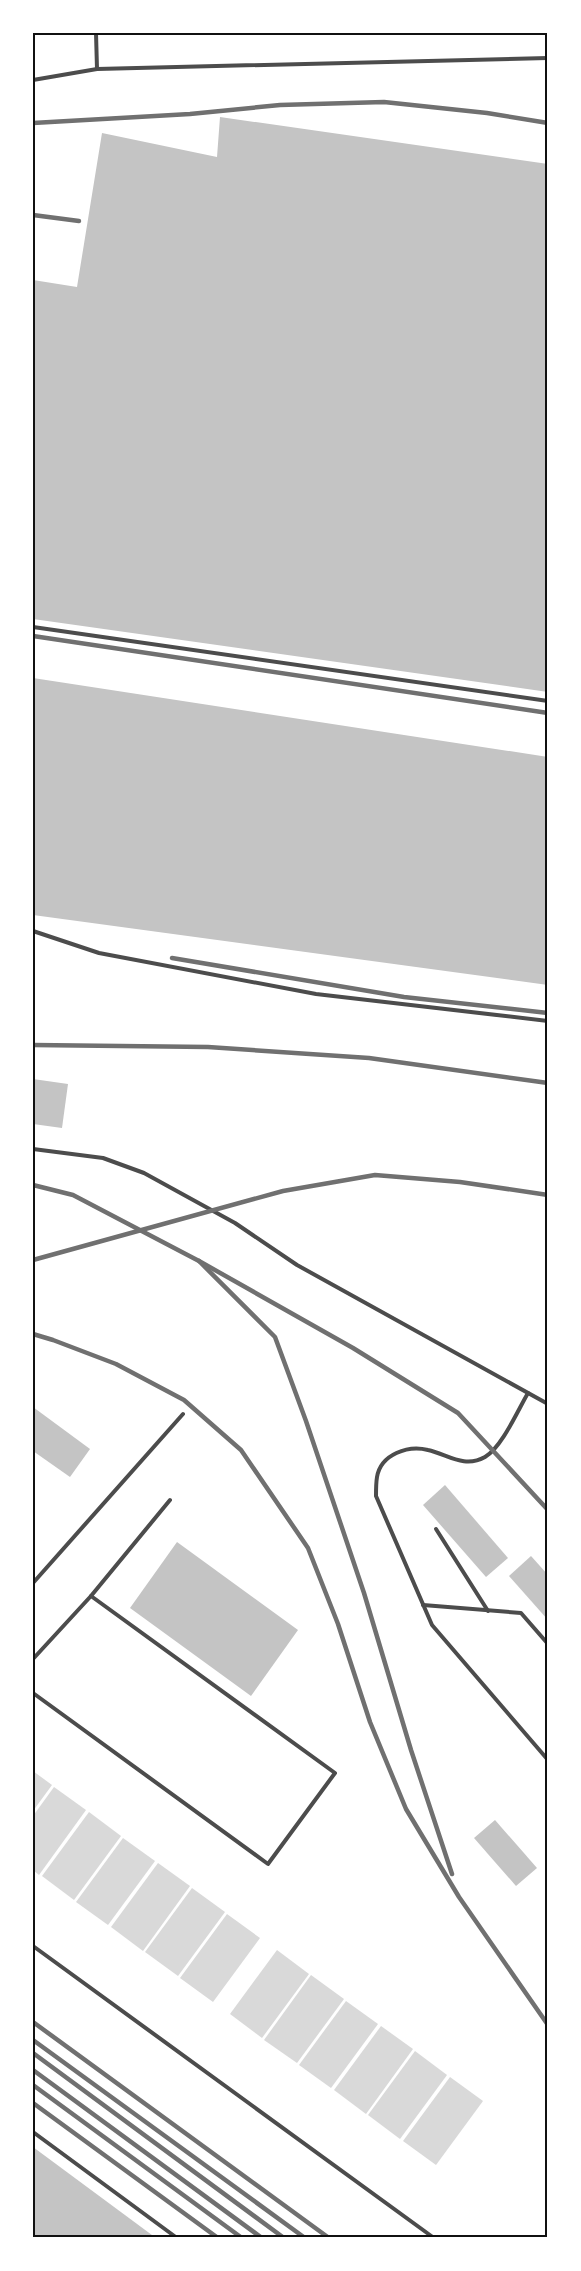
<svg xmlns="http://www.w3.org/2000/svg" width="581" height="2271" font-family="'Fira Sans',sans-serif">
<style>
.water{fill:#d9d9d9}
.building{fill:#c4c4c4}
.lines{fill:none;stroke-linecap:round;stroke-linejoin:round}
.service{stroke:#4c4c4c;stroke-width:4}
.rail{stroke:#707070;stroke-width:4.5}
.neatline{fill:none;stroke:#111;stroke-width:2}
</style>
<rect width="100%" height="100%" fill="#fff"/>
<g class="water">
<polygon points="33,1771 52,1785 33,1811"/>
<polygon points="54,1787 86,1810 39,1875 33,1870 33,1816"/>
<polygon points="89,1812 121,1836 74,1900 42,1876"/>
<polygon points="123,1838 155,1861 108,1925 76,1902"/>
<polygon points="158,1863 190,1886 143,1951 111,1927"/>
<polygon points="192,1888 225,1912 178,1976 145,1952"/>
<polygon points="227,1914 260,1938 213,2002 180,1978"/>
<polygon points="277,1950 309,1974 262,2038 230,2014"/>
<polygon points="311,1975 344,1999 297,2063 264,2040"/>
<polygon points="346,2001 378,2024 331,2088 299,2065"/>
<polygon points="381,2026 413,2049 366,2114 334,2090"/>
<polygon points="415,2051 447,2075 400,2139 368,2115"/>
<polygon points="450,2077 483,2101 436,2165 403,2141"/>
</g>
<g class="building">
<polygon points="220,117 548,164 548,692 33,619 33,280 77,287 102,133 217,157"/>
<polygon points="33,678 548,757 548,985 33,915"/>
<polygon points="33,1079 68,1084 62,1128 33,1124"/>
<polygon points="33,1407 90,1449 70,1477 33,1451"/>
<polygon points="445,1485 508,1558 486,1577 423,1505"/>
<polygon points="177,1542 298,1630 251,1696 130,1608"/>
<polygon points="531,1556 548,1575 548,1620 509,1576"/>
<polygon points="495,1820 537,1868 516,1886 474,1838"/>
<polygon points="33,2147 156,2238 33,2238"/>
</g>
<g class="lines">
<g class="service">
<polyline points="96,33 97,69"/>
<polyline points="33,80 97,69 548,58"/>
<polyline points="33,627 548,701"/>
<polyline points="33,931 99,953 316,994 548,1021"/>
<polyline points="33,1149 103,1158 144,1173 235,1223 297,1265 548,1404"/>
<path d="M528,1393C518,1410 502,1447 485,1457C464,1469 447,1454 428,1450C408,1445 381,1454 377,1477C376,1483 376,1490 376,1496L432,1625L548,1760"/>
<polyline points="436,1529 488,1611"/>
<polyline points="33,1583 183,1414"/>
<polyline points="423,1605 521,1613 548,1644"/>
<polyline points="33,1659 91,1596 170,1500"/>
<polyline points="33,1693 268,1864 335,1773 91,1596"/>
<polyline points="33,1946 434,2238"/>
<polyline points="33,2132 177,2238"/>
</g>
<g class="rail">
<polyline points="33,123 190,114 280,105 384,102 487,113 548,123"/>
<polyline points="33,215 79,221"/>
<polyline points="33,636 548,713"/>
<polyline points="172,958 404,997 548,1013"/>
<polyline points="33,1045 208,1047 369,1058 548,1083"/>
<polyline points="33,1185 73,1195 199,1261 353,1348 458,1413 548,1510"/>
<polyline points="33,1260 283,1191 375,1175 460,1182 548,1195"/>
<polyline points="199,1261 275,1337 306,1421 364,1593 411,1750 452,1874"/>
<polyline points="33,1334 53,1340 116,1364 184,1400 241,1450 308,1548 338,1624 370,1722 406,1809 459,1897 548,2025"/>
<polyline points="33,2022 329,2238"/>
<polyline points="33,2040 305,2238"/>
<polyline points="33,2053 284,2238"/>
<polyline points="33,2070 262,2238"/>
<polyline points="33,2085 242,2238"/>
<polyline points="33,2103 218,2238"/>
</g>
</g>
<rect width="581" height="2271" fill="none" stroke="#ffffff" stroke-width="69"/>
<rect x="34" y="34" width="512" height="2202" class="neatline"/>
</svg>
